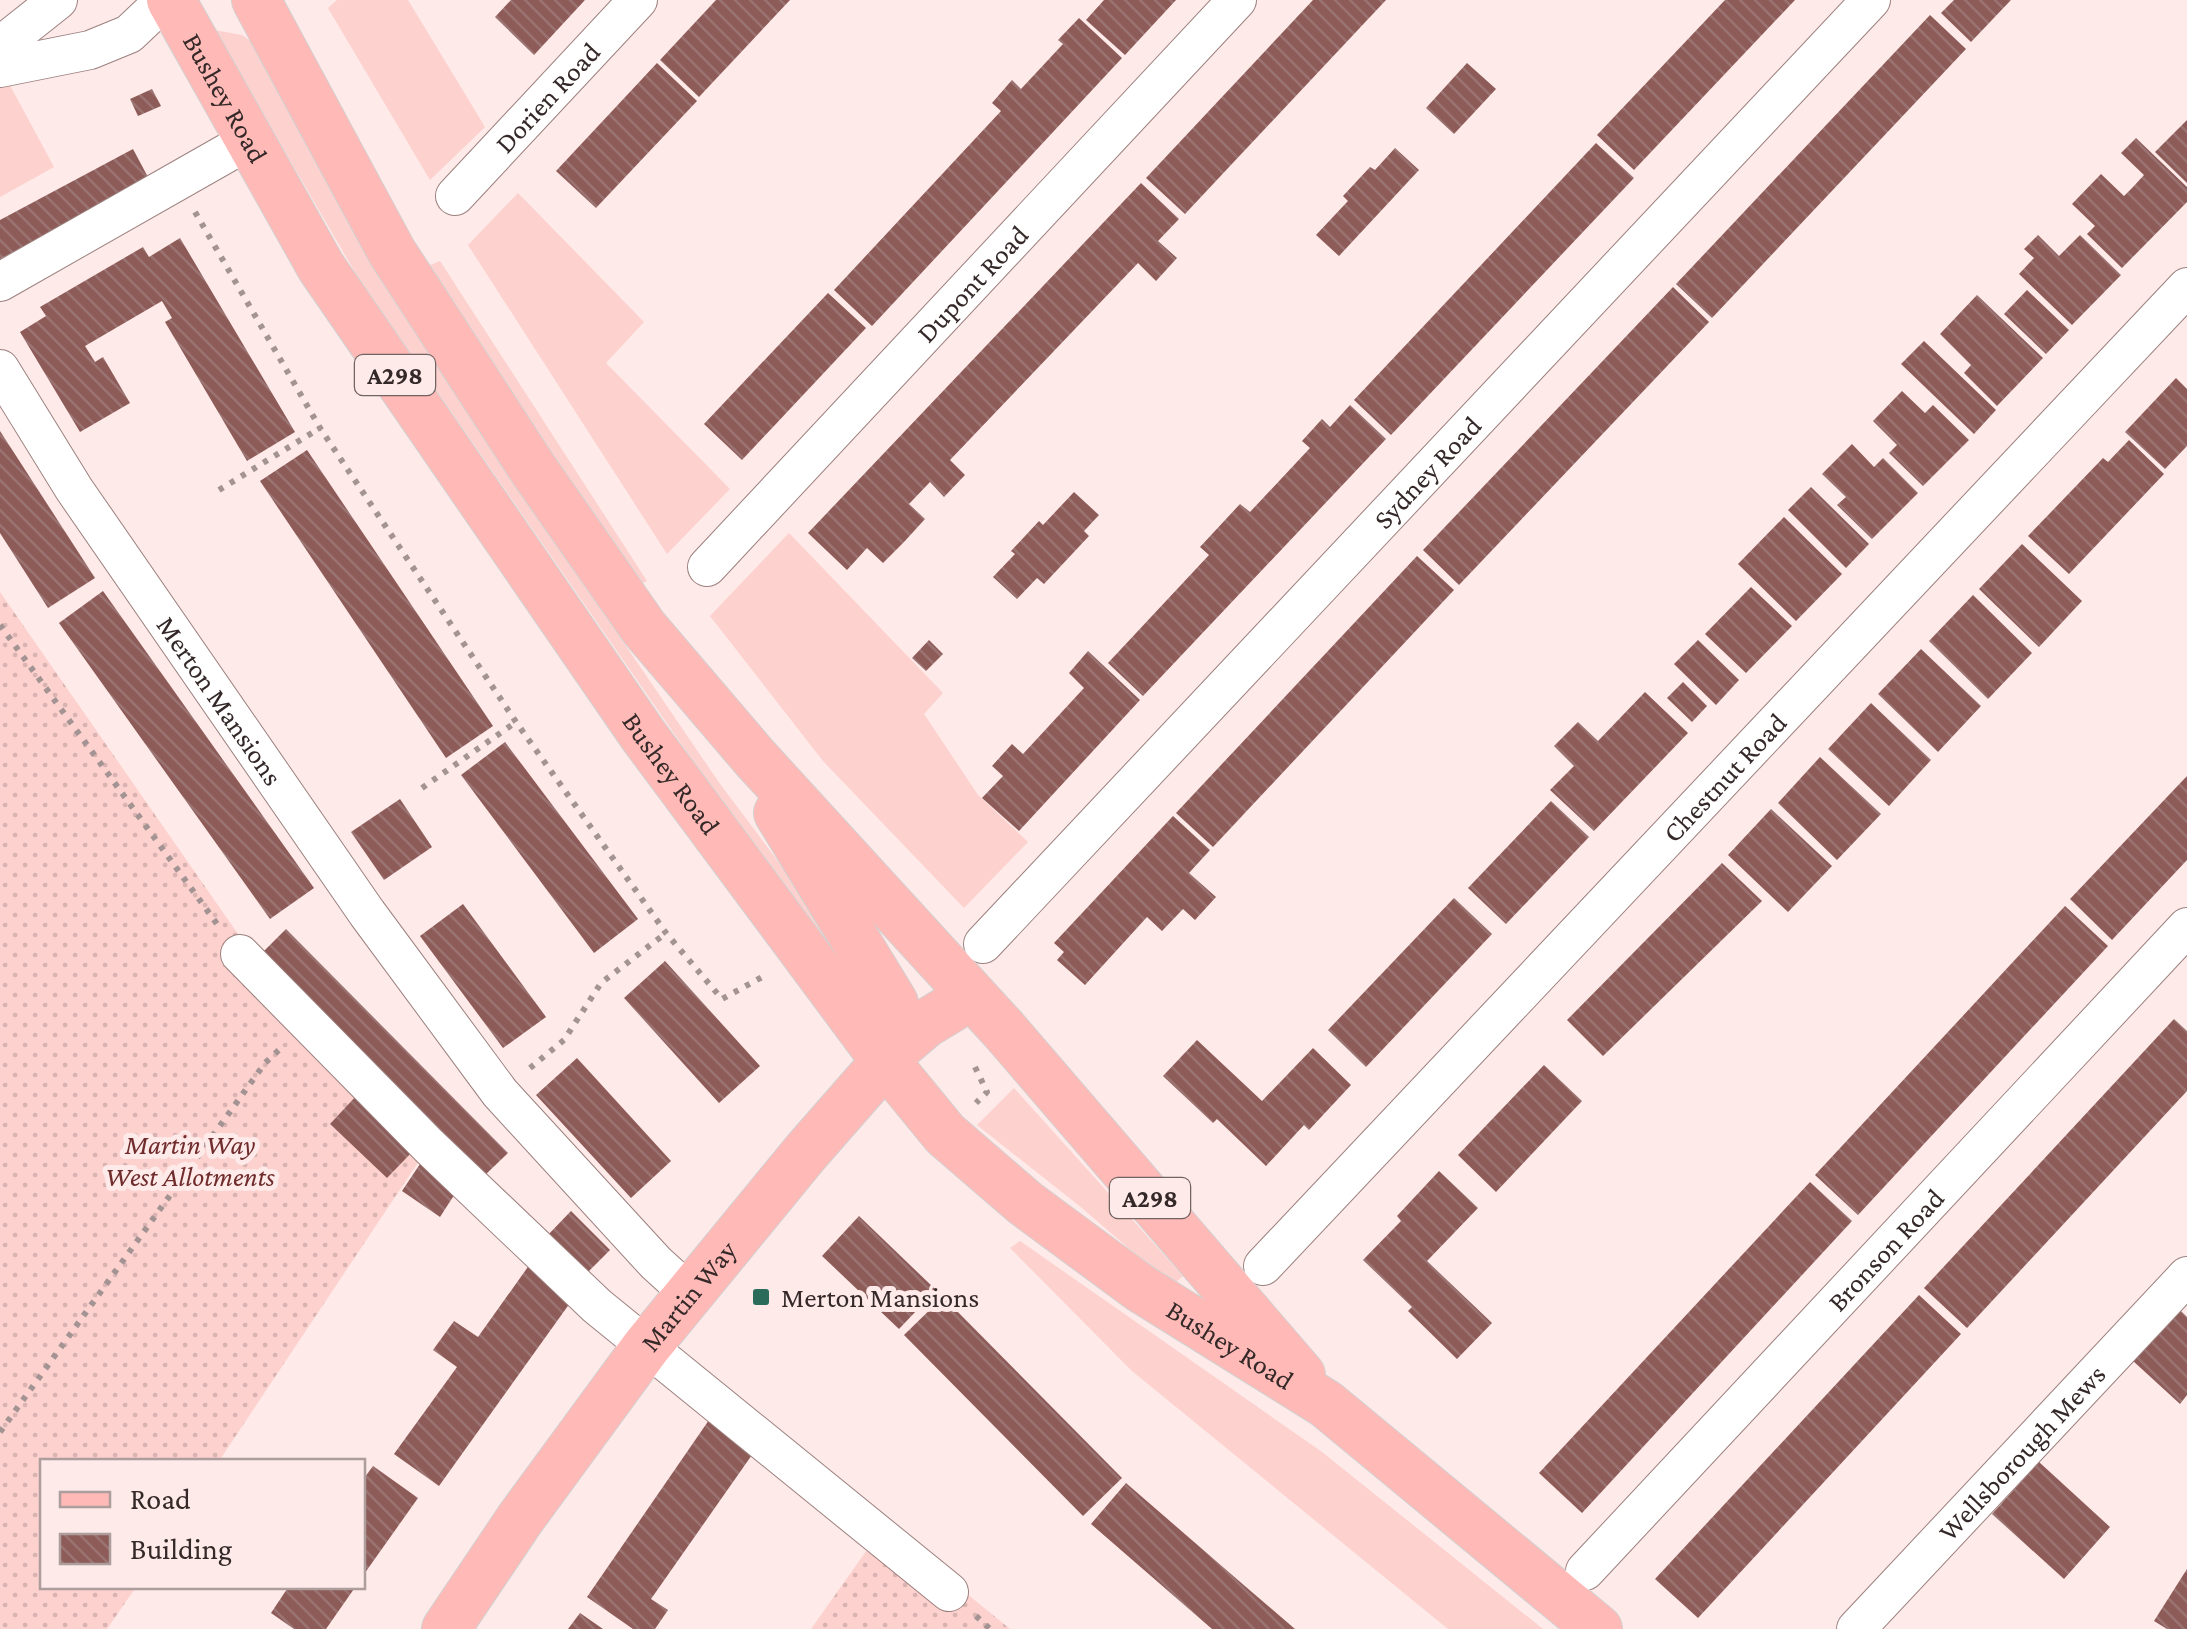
<svg xmlns="http://www.w3.org/2000/svg" width="2187" height="1629" font-family="'Crimson Pro',serif">
<style>
.grass{fill:#fcd1ce}
.garden{fill:url(#garden-dots)}
.building{fill:url(#building-back-hatch)}
.lines{fill:none;stroke-linecap:round;stroke-linejoin:round}
.minor-casing{stroke:#9b807e;stroke-width:40}
.major-casing{stroke:#d2d0d0;stroke-width:50}
.path{stroke:#a39493;stroke-width:6;stroke-dasharray:5 8;stroke-linecap:butt}
.minor{stroke:#fff;stroke-width:38}
.major{stroke:#ffb9b6;stroke-width:48}
.poi-dot{fill:#2a6b5a;stroke:#fdeae9;stroke-width:4}
.labels{text-anchor:middle;stroke-width:10;stroke-linejoin:round;paint-order:stroke}
.shield{fill:#fdeae9;stroke:#706362;stroke-width:2.5}
.shield-label{font-size:25px;font-weight:bold;fill:#342928}
.street-label{font-size:28px;fill:#342928;stroke:#fdeae9}
.park-label{font-size:28px;font-style:italic;fill:#702c2c;stroke:#fdeae9}
.poi-label{font-size:28px;fill:#342928;stroke:#fdeae9;text-anchor:start}
</style>
<defs>
<pattern id="garden-dots" width="8" height="8" patternUnits="userSpaceOnUse" patternTransform="scale(2.5)"><rect width="8" height="8" fill="#fcd1ce"/><path d="M2 2h.1M6 6h.1" fill="none" stroke="#d9b3b1" stroke-width="1.8" stroke-linecap="round"/></pattern>
<pattern id="building-back-hatch" width="6" height="6" patternUnits="userSpaceOnUse" patternTransform="scale(2.5)"><rect width="6" height="6" fill="#8d5b58"/><path d="M-1 5l2 2M0 0l6 6M5-1l2 2" fill="none" stroke="#9a7472"/></pattern>
</defs>
<rect width="100%" height="100%" fill="#fdeae9"/>
<g class="grass">
<polygon points="337,0 408,0 485,127 430,180 328,8"/>
<polygon points="214,30 242,35 258,46 515,483 720,784 853,961 844,965 709,784 359,279"/>
<polygon points="0,67 54,167 0,197"/>
<polygon points="518,193 644,322 606,363 730,489 667,554 468,245"/>
<polygon points="440,261 647,581 635,586 534,434 430,265"/>
<polygon points="789,533 943,693 924,714 978,795 1028,842 964,908 823,761 710,616"/>
<polygon points="1014,1088 1183,1276 1172,1286 1082,1208 977,1125"/>
<polygon points="1020,1241 1322,1452 1543,1629 1448,1629 1132,1371 1010,1248"/>
</g>
<g class="garden">
<polygon points="0,592 247,947 435,1137 219,1461 42,1462 42,1586 136,1587 107,1629 0,1629"/>
<polygon points="884,1526 1010,1629 811,1629"/>
</g>
<g class="building">
<polygon points="511,0 585,0 534,55 495,17"/>
<polygon points="716,0 790,0 699,97 660,60"/>
<polygon points="1104,0 1176,0 1125,55 1086,20"/>
<polygon points="1313,0 1386,0 1185,214 1146,178"/>
<polygon points="1725,0 1795,0 1634,170 1597,135"/>
<polygon points="1954,0 2011,0 1971,42 1941,13"/>
<polygon points="1930,15 1966,49 1712,318 1676,284"/>
<polygon points="1079,18 1122,58 872,326 834,290 1001,111 992,103 1012,80 1021,89 1063,44 1058,40"/>
<polygon points="657,63 697,101 596,208 556,171"/>
<polygon points="1467,63 1496,89 1454,134 1426,108"/>
<polygon points="152,89 161,106 138,116 130,99"/>
<polygon points="2187,120 2187,183 2155,152"/>
<polygon points="2136,138 2187,187 2187,202 2122,268 2087,234 2095,226 2072,204 2101,174 2124,196 2133,187 2144,175 2121,153"/>
<polygon points="1596,143 1634,178 1391,435 1354,400"/>
<polygon points="1395,148 1419,170 1339,256 1316,235 1348,201 1343,196 1370,167 1375,170"/>
<polygon points="133,149 149,179 0,259 0,220"/>
<polygon points="1141,183 1179,219 1158,241 1177,258 1156,281 1138,263 950,460 965,475 944,497 930,482 909,504 925,519 904,542 883,563 867,548 847,570 808,533"/>
<polygon points="2038,235 2059,256 2080,235 2121,275 2072,325 2019,274 2034,258 2024,249"/>
<polygon points="180,238 295,432 247,461 165,322 172,318 162,301 85,346 95,362 103,357 130,403 80,432 20,332 46,316 40,307 143,247 149,257"/>
<polygon points="1673,287 1709,322 1459,585 1423,550"/>
<polygon points="2027,290 2069,330 2046,354 2004,314"/>
<polygon points="828,293 866,328 742,460 704,424"/>
<polygon points="1977,295 2043,358 1997,406 1964,373 1971,365 1940,334"/>
<polygon points="1924,341 1996,410 1974,434 1901,364"/>
<polygon points="2176,378 2187,389 2187,446 2165,469 2125,432"/>
<polygon points="1902,391 1925,413 1933,405 1969,440 1923,486 1889,453 1897,445 1873,421"/>
<polygon points="1350,405 1386,439 1143,696 1108,663 1209,555 1200,547 1240,504 1250,512 1310,448 1302,441 1322,419 1330,427"/>
<polygon points="0,431 95,578 48,608 0,533"/>
<polygon points="2129,440 2164,474 2069,574 2028,536 2103,458 2108,462"/>
<polygon points="1852,444 1874,467 1883,458 1918,493 1872,539 1837,505 1846,497 1822,474"/>
<polygon points="307,450 493,726 446,758 260,481"/>
<polygon points="1811,487 1869,544 1846,568 1788,510"/>
<polygon points="1074,492 1099,515 1084,531 1089,536 1044,584 1037,578 1017,599 993,577 1015,554 1011,551 1039,521 1043,525"/>
<polygon points="1784,517 1842,574 1796,621 1738,564"/>
<polygon points="2022,544 2082,601 2039,647 1979,589"/>
<polygon points="1417,556 1454,590 1213,847 1176,813"/>
<polygon points="1751,587 1792,626 1746,673 1705,634"/>
<polygon points="103,591 314,888 270,919 59,623"/>
<polygon points="1973,595 2032,653 1988,699 1929,641"/>
<polygon points="929,640 943,654 926,671 912,658"/>
<polygon points="1698,640 1739,680 1716,705 1674,664"/>
<polygon points="1921,649 1981,706 1938,752 1878,694"/>
<polygon points="1088,651 1140,700 1019,831 982,798 1003,776 992,766 1012,744 1023,754 1084,688 1069,673"/>
<polygon points="1683,682 1707,706 1692,722 1667,698"/>
<polygon points="1645,692 1688,733 1594,831 1550,790 1574,766 1554,746 1578,722 1598,741"/>
<polygon points="1871,703 1931,760 1889,806 1828,749"/>
<polygon points="505,742 638,919 594,953 461,775"/>
<polygon points="1820,757 1881,814 1837,860 1778,803"/>
<polygon points="2187,776 2187,860 2112,940 2070,899"/>
<polygon points="400,799 432,847 384,880 351,832"/>
<polygon points="1551,801 1589,837 1506,924 1468,888"/>
<polygon points="1771,809 1832,866 1788,912 1728,855"/>
<polygon points="1173,816 1210,850 1189,873 1216,897 1195,920 1183,909 1162,931 1147,917 1085,985 1057,960 1064,952 1054,943"/>
<polygon points="1722,863 1762,901 1603,1056 1567,1020"/>
<polygon points="1454,898 1492,934 1366,1067 1328,1030"/>
<polygon points="463,904 546,1017 503,1048 420,936"/>
<polygon points="2065,906 2108,946 1858,1215 1815,1175"/>
<polygon points="286,929 508,1153 484,1176 262,953"/>
<polygon points="665,961 760,1066 719,1103 624,998"/>
<polygon points="2174,1019 2187,1031 2187,1091 1967,1328 1924,1288"/>
<polygon points="1197,1040 1262,1101 1313,1048 1351,1085 1309,1130 1304,1125 1266,1166 1217,1119 1213,1123 1163,1076"/>
<polygon points="577,1058 671,1161 631,1198 536,1095"/>
<polygon points="1544,1065 1582,1101 1496,1192 1458,1155"/>
<polygon points="358,1094 415,1149 387,1178 330,1124"/>
<polygon points="422,1161 460,1186 440,1217 402,1191"/>
<polygon points="1439,1171 1478,1208 1427,1261 1492,1323 1457,1359 1408,1311 1412,1307 1363,1260 1401,1221 1397,1216"/>
<polygon points="1810,1182 1852,1221 1582,1513 1539,1473"/>
<polygon points="571,1211 610,1250 585,1275 546,1237"/>
<polygon points="859,1216 936,1290 899,1329 822,1256"/>
<polygon points="530,1264 575,1296 439,1486 394,1454 457,1367 433,1350 454,1321 478,1337"/>
<polygon points="1919,1295 1961,1334 1698,1618 1655,1579"/>
<polygon points="943,1297 1122,1478 1083,1516 904,1335"/>
<polygon points="2179,1309 2187,1317 2187,1395 2180,1404 2132,1360"/>
<polygon points="709,1420 754,1452 651,1599 668,1610 655,1629 633,1629 587,1597"/>
<polygon points="2039,1462 2110,1527 2064,1579 1992,1514"/>
<polygon points="373,1466 418,1498 362,1577 362,1481"/>
<polygon points="1126,1483 1246,1587 1295,1629 1212,1629 1091,1524"/>
<polygon points="2187,1569 2187,1629 2167,1629 2154,1621"/>
<polygon points="289,1586 356,1586 326,1629 294,1629 271,1613"/>
<polygon points="580,1613 603,1629 568,1629"/>
</g>
<g class="lines">
<g class="minor-casing">
<g id="minor">
<polyline points="0,46 58,0"/>
<polyline points="0,68 90,50 129,34 165,0"/>
<path id="s1" d="M455,196L638,0"/>
<polyline points="0,282 248,141"/>
<path id="s2" d="M0,369L74,489L367,913L500,1093L656,1263L689,1293"/>
<path id="s3" d="M707,567L1237,0"/>
<path id="s4" d="M983,944L1871,0"/>
<polyline points="240,954 429,1146 597,1306 949,1592"/>
<path id="s5" d="M1263,1266L2187,287"/>
<path id="s6" d="M1585,1571L2187,927"/>
<path id="s7" d="M1856,1629L2187,1276"/>
</g>
</g>
<g class="major-casing">
<g id="major">
<path id="s8" d="M171,0L321,267L643,735L886,1062L945,1134L1025,1203L1140,1288L1326,1404L1598,1629"/>
<polyline points="256,0 392,252 533,469 644,628 755,758 1004,1030 1301,1375"/>
<polyline points="778,813 894,1003 898,1047"/>
<path id="s9" d="M446,1629L520,1519L646,1347L806,1152L898,1047L925,1024L971,996"/>
</g>
</g>
<g class="path">
<polyline points="195,212 320,428 516,722 666,933 722,999 764,976"/>
<polyline points="219,490 320,428"/>
<polyline points="0,625 217,924"/>
<polyline points="422,788 516,722"/>
<polyline points="975,1067 987,1092 976,1103"/>
<polyline points="530,1068 564,1040 601,983 666,933"/>
<polyline points="0,1432 265,1063 281,1048"/>
<polyline points="976,1616 990,1629"/>
</g>
<use href="#minor" class="minor"/>
<use href="#major" class="major"/>
</g>
<rect class="poi-dot" x="751" y="1287" width="20" height="20" rx="5"/>
<g class="labels">
<g class="shield">
<rect x="355" y="355" width="80" height="40" rx="8"/>
<rect x="1110" y="1178" width="80" height="40" rx="8"/>
</g>
<g class="shield-label">
<text x="395" y="384">A298</text>
<text x="1150" y="1207">A298</text>
</g>
<g class="street-label">
<text dy="10" stroke="none"><textPath href="#s8" startOffset="112">Bushey Road</textPath></text>
<text dy="10" stroke="none"><textPath href="#s1" startOffset="135">Dorien Road</textPath></text>
<text dy="10" stroke="none"><textPath href="#s3" startOffset="388">Dupont Road</textPath></text>
<text dy="10" stroke="none"><textPath href="#s4" startOffset="648">Sydney Road</textPath></text>
<text dy="10" stroke="none"><textPath href="#s2" startOffset="398">Merton Mansions</textPath></text>
<text dy="10" stroke="none"><textPath href="#s8" startOffset="922">Bushey Road</textPath></text>
<text dy="10" stroke="none"><textPath href="#s5" startOffset="672">Chestnut Road</textPath></text>
<text dy="10" stroke="none"><textPath href="#s6" startOffset="440">Bronson Road</textPath></text>
<text dy="10" stroke="none"><textPath href="#s9" startOffset="412">Martin Way</textPath></text>
<text dy="10" stroke="none"><textPath href="#s8" startOffset="1730">Bushey Road</textPath></text>
<text dy="10" stroke="none"><textPath href="#s7" startOffset="242">Wellsborough Mews</textPath></text>
</g>
<g class="park-label">
<text x="190" y="1154">Martin Way<tspan x="190" dy="32">West Allotments</tspan></text>
</g>
<g class="poi-label">
<text x="781" y="1307">Merton Mansions</text>
</g>
</g>
<rect x="40" y="1459" width="325" height="130" fill="#fdeae9" stroke="#ad9d9c" stroke-width="2.5"/>
<rect x="60" y="1492" width="50" height="15" fill="#ffb9b6" stroke="#ad9d9c" stroke-width="2.5"/>
<text x="130" y="1509" font-size="30" fill="#342928">Road</text>
<rect x="60" y="1534" width="50" height="30" fill="url(#building-back-hatch)" stroke="#ad9d9c" stroke-width="2.5"/>
<text x="130" y="1559" font-size="30" fill="#342928">Building</text>
</svg>
